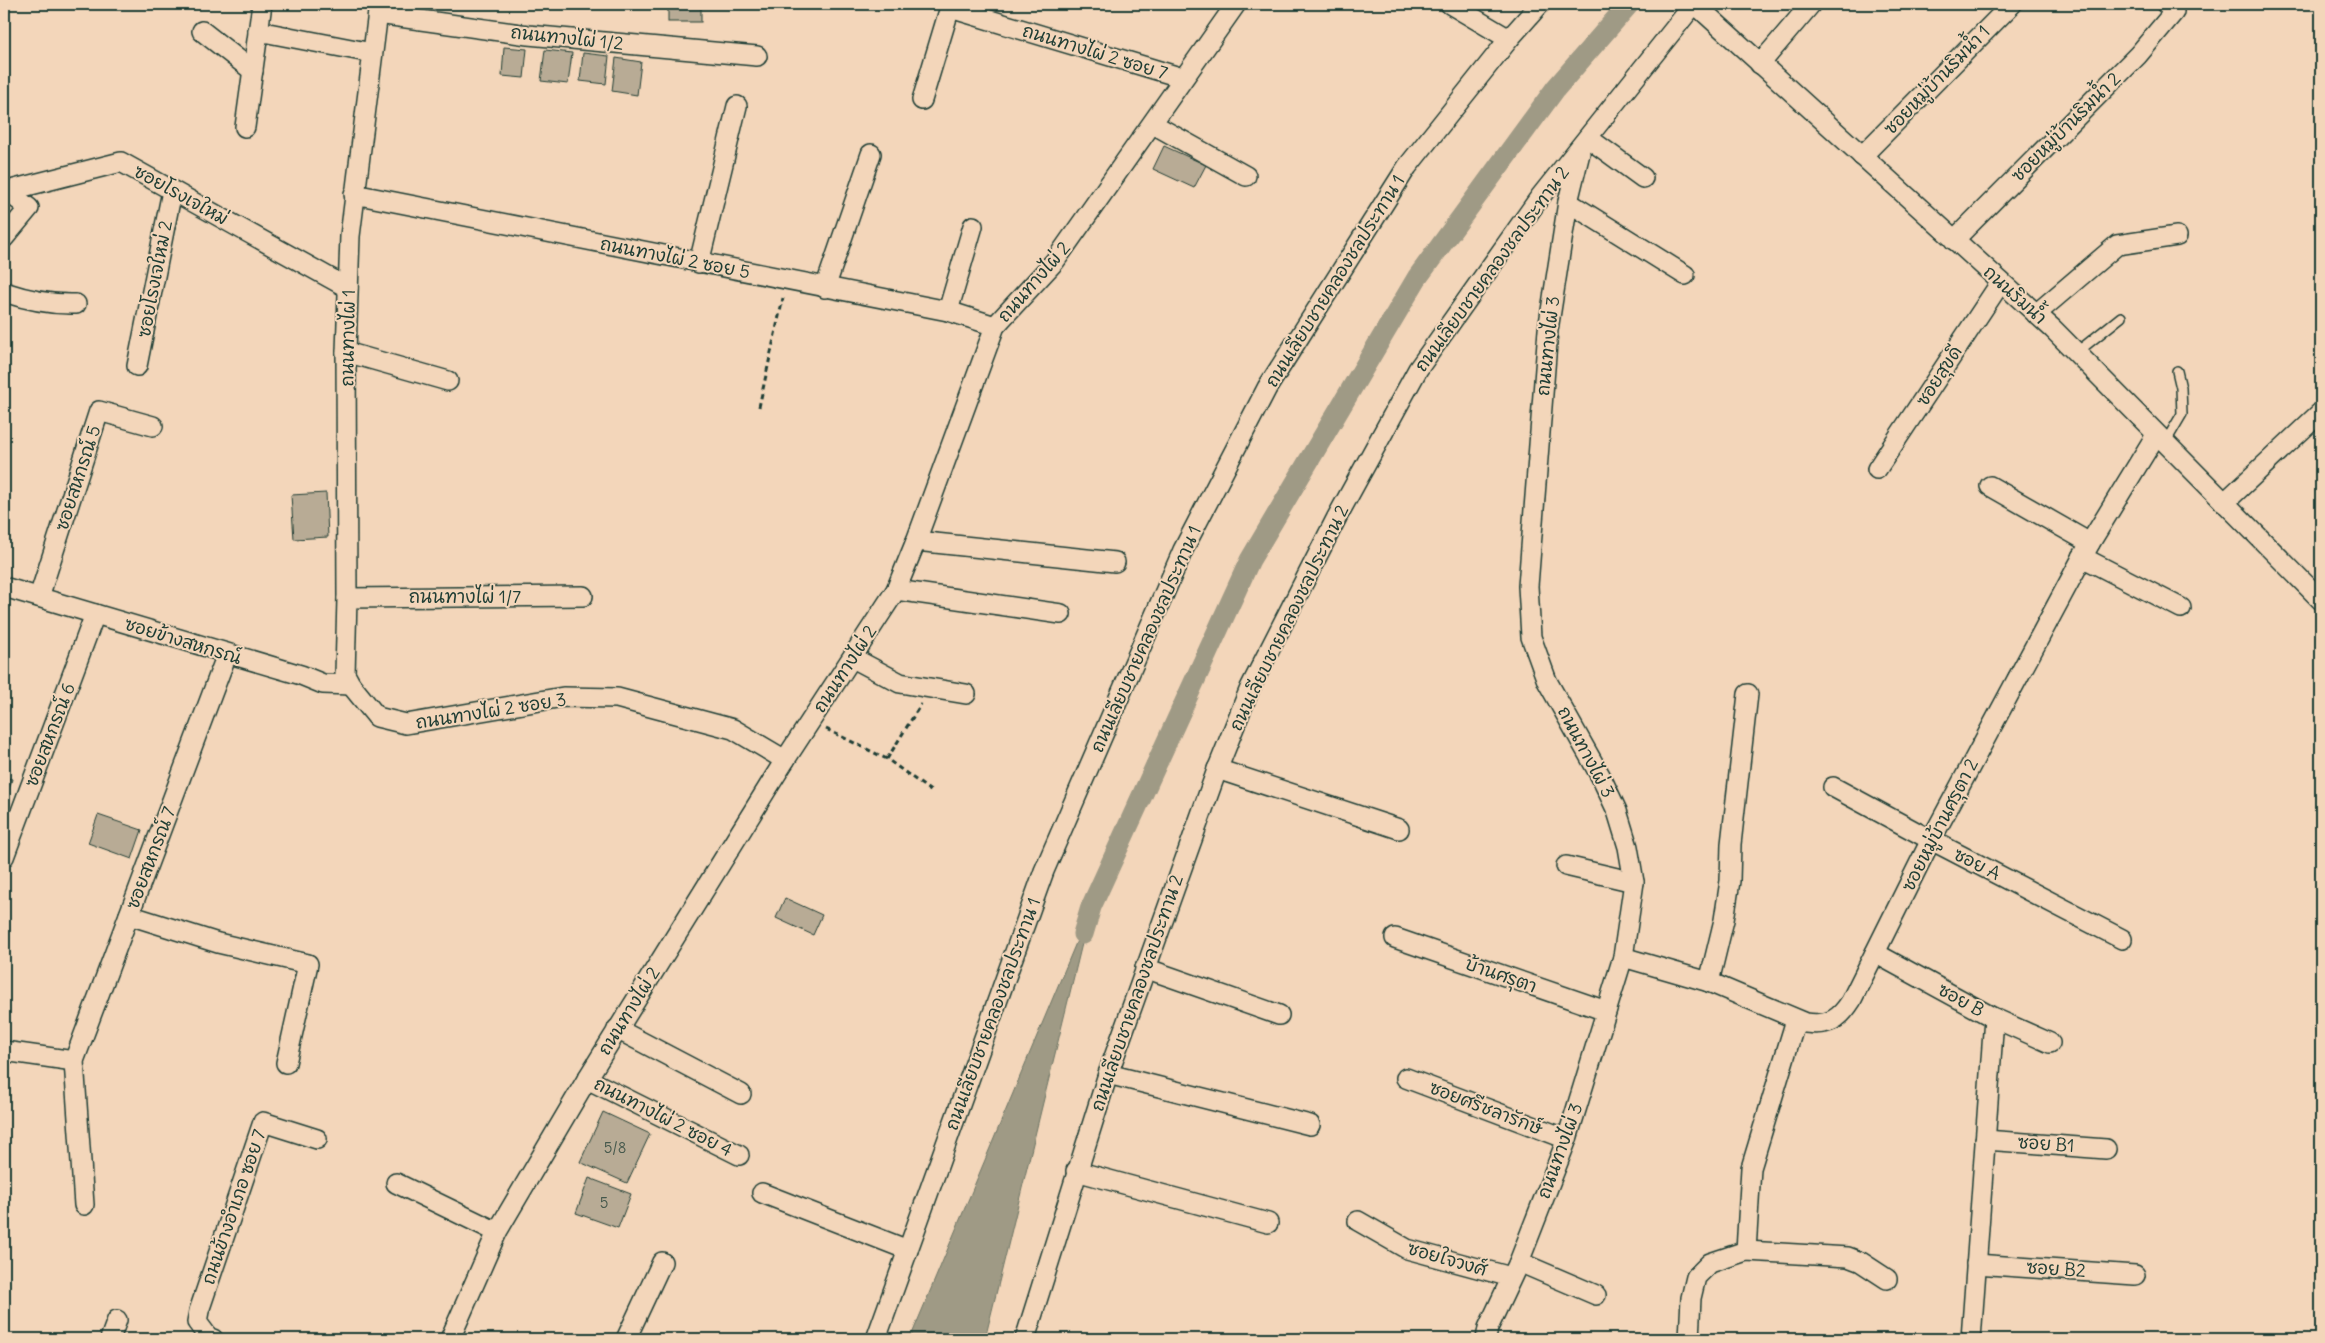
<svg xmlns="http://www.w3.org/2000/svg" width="2325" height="1343" font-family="Delius,'Playpen Sans Thai',sans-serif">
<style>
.water{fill:#9f9a85;stroke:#6c7565}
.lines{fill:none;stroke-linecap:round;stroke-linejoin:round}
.canal{stroke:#9f9a85;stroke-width:21}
.building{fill:#b8ab95;stroke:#1f3d34}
.service-casing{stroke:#1f3d34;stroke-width:12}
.minor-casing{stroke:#1f3d34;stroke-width:22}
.path{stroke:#1f3d34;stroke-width:3;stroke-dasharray:5 4;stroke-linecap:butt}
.service{stroke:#f3d6ba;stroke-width:9}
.minor{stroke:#f3d6ba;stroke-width:19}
.labels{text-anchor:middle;stroke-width:4;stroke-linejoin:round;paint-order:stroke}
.number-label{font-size:15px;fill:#45584c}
.street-label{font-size:18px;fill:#1f3d34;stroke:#f3d6ba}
</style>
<rect width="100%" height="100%" fill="#f3d6ba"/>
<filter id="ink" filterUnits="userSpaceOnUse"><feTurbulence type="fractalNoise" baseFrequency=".02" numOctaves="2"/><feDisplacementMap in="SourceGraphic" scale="10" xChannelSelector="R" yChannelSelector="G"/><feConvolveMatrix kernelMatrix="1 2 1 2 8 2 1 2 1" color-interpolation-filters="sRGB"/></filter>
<g filter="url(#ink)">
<polygon class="water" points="1091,907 985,1339 910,1339"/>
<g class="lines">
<polyline class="canal" points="1083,934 1091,907 1250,560 1417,278 1556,88 1629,4"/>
</g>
<g class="building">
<rect x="668" y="4" width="33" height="18"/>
<polygon points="504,47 527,49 524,78 502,76"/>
<polygon points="545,50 572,53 568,84 541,81"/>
<polygon points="583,53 609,56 606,84 580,81"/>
<polygon points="616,58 641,62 637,95 612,91"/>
<polygon points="1164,146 1206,165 1194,188 1153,169"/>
<polygon points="326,493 328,537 294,539 291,495"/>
<polygon points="4,777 12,779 4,807"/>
<polygon points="98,815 142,830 132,859 88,843"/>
<polygon points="785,898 822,915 813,935 776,918"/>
<polygon points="603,1112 650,1134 627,1183 580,1162"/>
<polygon points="589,1178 631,1194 618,1228 576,1213"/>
</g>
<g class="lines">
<g class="service-casing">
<g id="service">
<polyline points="2076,353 2121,317"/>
<polyline points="2165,443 2182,414 2181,388 2177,371"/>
<polyline points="2321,873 2321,872"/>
</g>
</g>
<g class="minor-casing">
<g id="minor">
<polyline points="1450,4 1509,39"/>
<polyline points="1695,4 2053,329 2321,600"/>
<polyline points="950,8 1183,78"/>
<polyline points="378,14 528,35 757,56"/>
<polyline points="202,31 253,71"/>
<polyline points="258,31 372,53"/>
<polyline points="1760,64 1811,4"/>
<polyline points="922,100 951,4"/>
<polyline points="1153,124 1246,176"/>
<polyline points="245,127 262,4"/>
<polyline points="1588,138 1643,178"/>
<polyline points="1862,156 2012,4"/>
<polyline points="4,189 29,208 4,238"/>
<polyline points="7,191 121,162 348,288"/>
<polyline points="354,194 948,311 995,326"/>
<polyline points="1568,202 1685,275"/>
<polyline points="1954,240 2138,55 2174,12 2166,4"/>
<polyline points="699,263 737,106"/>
<polyline points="825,288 871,154"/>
<path d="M4,292C28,300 50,305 76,304"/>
<polyline points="948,311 973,226"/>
<polyline points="2036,314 2117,245 2177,236"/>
<polyline points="346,352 448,381"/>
<polyline points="137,366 172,191"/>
<polyline points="1877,469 2001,282"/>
<polyline points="1990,486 2090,543"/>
<polyline points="2224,503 2321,412"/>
<polyline points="916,541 1115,562"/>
<polyline points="2082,557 2181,608"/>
<polyline points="4,587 301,675 323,684 351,685 345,674 347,598 346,352 350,236 379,4"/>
<polyline points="896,590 1061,614"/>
<polyline points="39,597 99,411 153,426"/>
<polyline points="347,598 583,596"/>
<polyline points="853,658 900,683 966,694"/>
<polyline points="351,685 377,717 406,724 563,697 617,698 733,729 785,760"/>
<polyline points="1217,769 1399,829"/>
<polyline points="1833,787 1931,840 2122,939"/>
<polyline points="4,857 95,614"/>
<polyline points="1566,866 1634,882"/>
<polyline points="129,915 218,943 308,964 286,1063"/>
<polyline points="1395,938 1606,1011"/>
<polyline points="1875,953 1994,1018 2050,1043"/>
<path d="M1623,957L1709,982L1806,1023C1828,1026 1839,1020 1851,1001L1931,840L2090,543L2156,435"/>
<polyline points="1145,968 1279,1015"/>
<polyline points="1709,982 1724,920 1730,881 1731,844 1748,694"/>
<polyline points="617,1029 741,1094"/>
<polyline points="4,1051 74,1061"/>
<polyline points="1108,1074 1310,1125"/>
<polyline points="1406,1078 1567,1139"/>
<polyline points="587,1079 739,1155"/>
<polyline points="1985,1140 2106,1149"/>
<polyline points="1076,1171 1268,1223"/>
<polyline points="396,1183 497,1232"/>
<polyline points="762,1193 908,1250"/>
<polyline points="84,1205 74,1061 227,654"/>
<polyline points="1358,1221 1407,1249 1511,1277"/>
<polyline points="1746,1251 1751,1168 1796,1020"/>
<polyline points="1519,1262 1596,1295"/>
<polyline points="1976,1264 2135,1275"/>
<polyline points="110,1339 117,1320"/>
<polyline points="213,1339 209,1338 197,1322 199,1311 263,1122 317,1139"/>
<polyline points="450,1339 497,1232 587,1079 785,760 896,590 916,541 995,326 1055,261 1236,4"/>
<polyline points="626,1339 662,1262"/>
<polyline points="876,1339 1044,871 1183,550 1267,388 1407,167 1509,39 1540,4"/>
<polyline points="1025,1339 1108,1074 1217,770 1250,688 1337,517 1418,369 1540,197 1694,4"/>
<polyline points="1486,1339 1488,1328 1519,1262 1567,1139 1623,957 1634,882 1628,847 1617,811 1601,777 1547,681 1531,637 1528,586 1548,330 1568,202 1580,153"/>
<polyline points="1689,1339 1691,1298 1696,1277 1710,1263 1746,1251 1848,1257 1861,1262 1887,1279"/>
<polyline points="1971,1339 1994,1018"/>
</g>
</g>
<g class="path">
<polyline points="759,407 783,298"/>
<polyline points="826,729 887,759 932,792"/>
<polyline points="887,759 921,704"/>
</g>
<use href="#service" class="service"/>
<use href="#minor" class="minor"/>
</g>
</g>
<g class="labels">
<g class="number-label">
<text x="615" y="1153">5/8</text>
<text x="604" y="1208">5</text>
</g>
<g class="street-label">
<text transform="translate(567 38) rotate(6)" y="6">ถนนทางไผ่ 1/2</text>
<text transform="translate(1095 52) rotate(17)" y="6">ถนนทางไผ่ 2 ซอย 7</text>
<text transform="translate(1937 80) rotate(-46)" y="6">ซอยหมู่บ้านริมน้ำ 1</text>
<text transform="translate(2066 127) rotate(-45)" y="6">ซอยหมู่บ้านริมน้ำ 2</text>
<text transform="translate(181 195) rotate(29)" y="6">ซอยโรงเจใหม่</text>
<text transform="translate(675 258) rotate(11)" y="6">ถนนทางไผ่ 2 ซอย 5</text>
<text transform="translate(1492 269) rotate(-54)" y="6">ถนนเลียบชายคลองชลประทาน 2</text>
<text transform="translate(155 279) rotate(-79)" y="6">ซอยโรงเจใหม่ 2</text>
<text transform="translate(1335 281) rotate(-58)" y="6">ถนนเลียบชายคลองชลประทาน 1</text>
<text transform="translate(1034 282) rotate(-49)" y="6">ถนนทางไผ่ 2</text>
<text transform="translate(2015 295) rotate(42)" y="6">ถนนริมน้ำ</text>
<text transform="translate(348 338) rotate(-89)" y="6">ถนนทางไผ่ 1</text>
<text transform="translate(1548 346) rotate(-84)" y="6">ถนนทางไผ่ 3</text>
<text transform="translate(1939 376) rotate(-57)" y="6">ซอยสุขดี</text>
<text transform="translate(78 478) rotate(-72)" y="6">ซอยสหกรณ์ 5</text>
<text x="465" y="603">ถนนทางไผ่ 1/7</text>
<text transform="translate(1289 618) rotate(-64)" y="6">ถนนเลียบชายคลองชลประทาน 2</text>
<text transform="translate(1146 639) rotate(-66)" y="6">ถนนเลียบชายคลองชลประทาน 1</text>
<text transform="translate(183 641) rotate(17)" y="6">ซอยข้างสหกรณ์</text>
<text transform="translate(845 669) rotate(-57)" y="6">ถนนทางไผ่ 2</text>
<text transform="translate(491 711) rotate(-9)" y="6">ถนนทางไผ่ 2 ซอย 3</text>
<text transform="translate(50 735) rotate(-69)" y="6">ซอยสหกรณ์ 6</text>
<text transform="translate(1586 752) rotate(62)" y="6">ถนนทางไผ่ 3</text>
<text transform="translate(1940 825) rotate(-63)" y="6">ซอยหมู่บ้านศรุตา 2</text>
<text transform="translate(151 858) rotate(-69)" y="6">ซอยสหกรณ์ 7</text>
<text transform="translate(1977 864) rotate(27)" y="6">ซอย A</text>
<text transform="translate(1501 975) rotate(19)" y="6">บ้านศรุตา</text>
<text transform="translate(1137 993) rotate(-71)" y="6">ถนนเลียบชายคลองชลประทาน 2</text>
<text transform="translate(1961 1000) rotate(29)" y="6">ซอย B</text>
<text transform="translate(629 1011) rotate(-58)" y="6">ถนนทางไผ่ 2</text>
<text transform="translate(993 1014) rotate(-70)" y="6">ถนนเลียบชายคลองชลประทาน 1</text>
<text transform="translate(1486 1108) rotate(21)" y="6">ซอยศรีชลารักษ์</text>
<text transform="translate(663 1117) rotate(27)" y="6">ถนนทางไผ่ 2 ซอย 4</text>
<text transform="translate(2046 1144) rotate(4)" y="6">ซอย B1</text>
<text transform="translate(1560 1151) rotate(-70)" y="6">ถนนทางไผ่ 3</text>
<text transform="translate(234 1207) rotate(-71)" y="6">ถนนข้างอำเภอ ซอย 7</text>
<text transform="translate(1447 1259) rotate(16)" y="6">ซอยใจวงศ์</text>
<text transform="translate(2056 1269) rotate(4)" y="6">ซอย B2</text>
</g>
</g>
<rect width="2325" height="1343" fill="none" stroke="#f3d6ba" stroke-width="20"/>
<rect x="10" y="10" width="2305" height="1323" fill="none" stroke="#1f3d34" stroke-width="2" filter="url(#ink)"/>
</svg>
